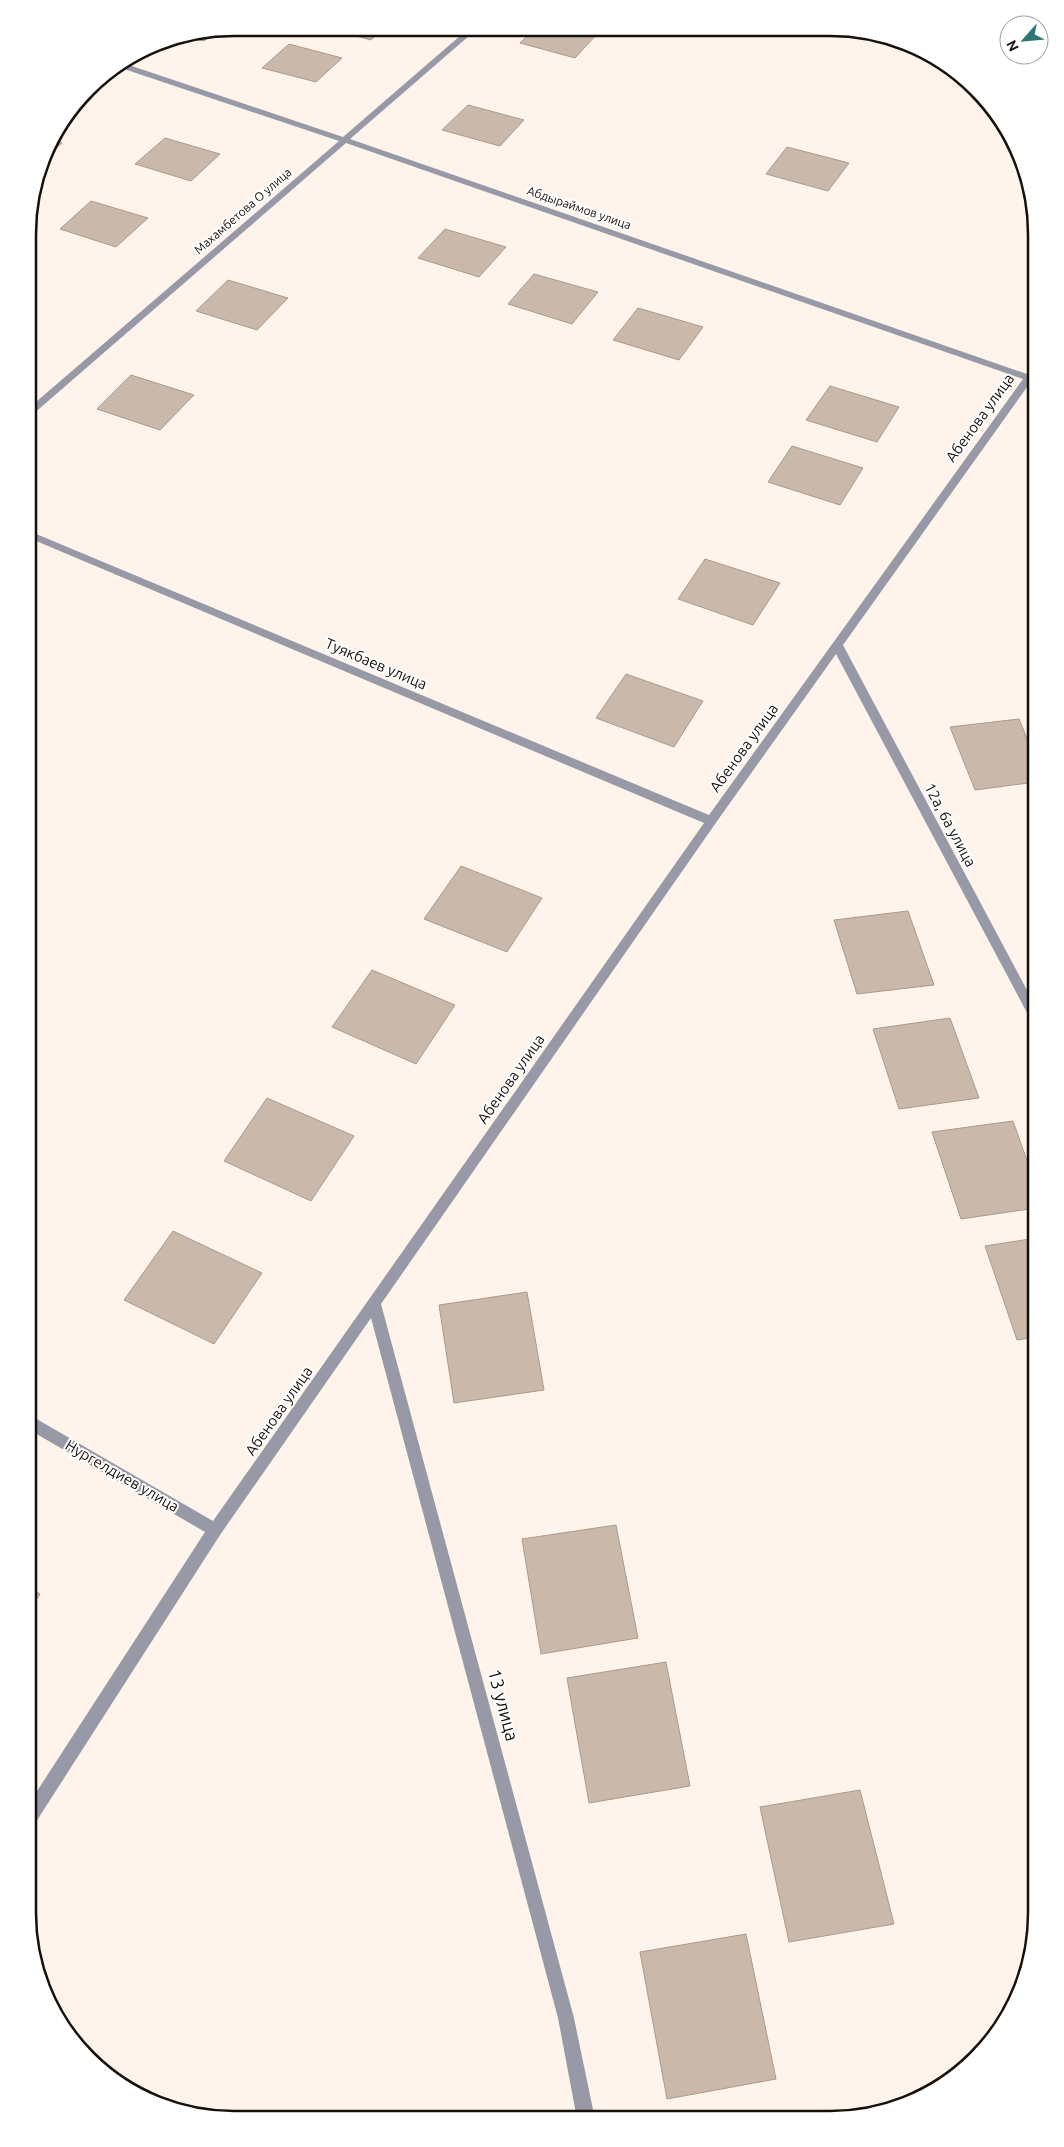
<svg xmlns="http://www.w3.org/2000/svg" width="1064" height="2147" font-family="Ubuntu,sans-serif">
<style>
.building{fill:#cab9ab;stroke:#ab9a8c}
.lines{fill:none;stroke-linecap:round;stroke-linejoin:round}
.street{fill:#9899a7;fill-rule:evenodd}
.labels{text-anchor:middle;stroke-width:4;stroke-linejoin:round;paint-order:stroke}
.far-street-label{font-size:12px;fill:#16100b;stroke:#fff}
.street-label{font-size:15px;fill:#16100b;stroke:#fff}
.near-street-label{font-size:18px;fill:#16100b;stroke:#fff}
.rim{fill:none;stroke:#16100b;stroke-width:2.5}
</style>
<rect width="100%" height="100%" fill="#fff4eb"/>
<g class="building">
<polygon points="326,28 384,28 371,40"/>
<polygon points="534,29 581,30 597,34 575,58 520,43"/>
<polygon points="216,31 204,41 187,37"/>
<polygon points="289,44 342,58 316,82 262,68"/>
<polygon points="468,105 524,120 500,146 442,130"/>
<polygon points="165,138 220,154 191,181 135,164"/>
<polygon points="52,139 62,143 45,157 49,143"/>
<polygon points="787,147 849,163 828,191 766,174"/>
<polygon points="91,201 148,218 116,247 60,229"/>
<polygon points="445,229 506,247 479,277 418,258"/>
<polygon points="534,274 598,292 572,324 508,304"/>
<polygon points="228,280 288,298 257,330 196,311"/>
<polygon points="638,308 703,327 679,360 613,340"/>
<polygon points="131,375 194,395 160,430 97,409"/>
<polygon points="830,386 899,407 877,442 806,420"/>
<polygon points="792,446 863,468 840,505 768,482"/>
<polygon points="705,559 780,583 753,625 678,599"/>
<polygon points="626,674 703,701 674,747 596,718"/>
<polygon points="1019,719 1036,760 1036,782 975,790 950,727"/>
<polygon points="461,866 542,898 507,952 424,919"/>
<polygon points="908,911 934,985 857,994 834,920"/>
<polygon points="372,970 455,1005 416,1064 332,1027"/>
<polygon points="950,1018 979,1098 899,1109 873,1029"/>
<polygon points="267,1098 354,1136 311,1201 224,1161"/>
<polygon points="1013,1121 1036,1186 1036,1208 961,1219 932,1132"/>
<polygon points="173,1231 262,1273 214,1344 124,1300"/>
<polygon points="1036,1238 1036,1337 1017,1340 985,1246"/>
<polygon points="527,1292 544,1390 454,1403 439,1305"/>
<polygon points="616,1525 638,1638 541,1654 522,1539"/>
<polygon points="28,1587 40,1594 28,1612"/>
<polygon points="666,1662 690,1786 589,1803 567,1678"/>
<polygon points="860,1790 894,1924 789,1942 760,1807"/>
<polygon points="746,1934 776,2079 667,2099 640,1952"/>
</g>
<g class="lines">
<polygon class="street" points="468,29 477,29 350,139 1027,374 1033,366 1036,365 1036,374 1032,380 843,645 1036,1007 1036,1023 1032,1022 836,654 715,824 381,1304 574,2018 595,2119 577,2119 558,2018 371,1318 220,1535 34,1825 28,1827 28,1805 205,1532 28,1429 28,1414 213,1521 704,823 29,538 29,531 709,815 1023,379 346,143 32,415 29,416 29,408 339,141 118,67 123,63 343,137"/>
</g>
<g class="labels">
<g class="far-street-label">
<text transform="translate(579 208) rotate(19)" y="4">Абдыраймов улица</text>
<text transform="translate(243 211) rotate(-41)" y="4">Махамбетова О улица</text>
</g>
<g class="street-label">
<text transform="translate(980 418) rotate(-54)" y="5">Абенова улица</text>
<text transform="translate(376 664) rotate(23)" y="5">Туякбаев улица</text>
<text transform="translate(744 748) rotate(-54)" y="5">Абенова улица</text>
<text transform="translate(950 825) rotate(62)" y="5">12а, 6а улица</text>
<text transform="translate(511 1079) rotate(-55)" y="5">Абенова улица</text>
<text transform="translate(279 1411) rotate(-55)" y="5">Абенова улица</text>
<text transform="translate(122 1476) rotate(30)" y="5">Нургелдиев улица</text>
</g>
<g class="near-street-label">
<text transform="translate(503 1705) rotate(75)" y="6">13 улица</text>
</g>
</g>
<path d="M0 0H1064V2147H0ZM234 36H830A198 198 0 0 1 1028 234V1913A198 198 0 0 1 830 2111H234A198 198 0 0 1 36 1913V234A198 198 0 0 1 234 36Z" fill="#fff" fill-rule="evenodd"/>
<path class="rim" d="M234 36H830A198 198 0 0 1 1028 234V1913A198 198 0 0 1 830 2111H234A198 198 0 0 1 36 1913V234A198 198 0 0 1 234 36Z"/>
<g transform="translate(1024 40) rotate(243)"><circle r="24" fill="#ffffff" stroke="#a29f9d"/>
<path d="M0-4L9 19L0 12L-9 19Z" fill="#2d7674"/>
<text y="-8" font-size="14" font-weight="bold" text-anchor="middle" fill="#16100b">N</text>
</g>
</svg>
